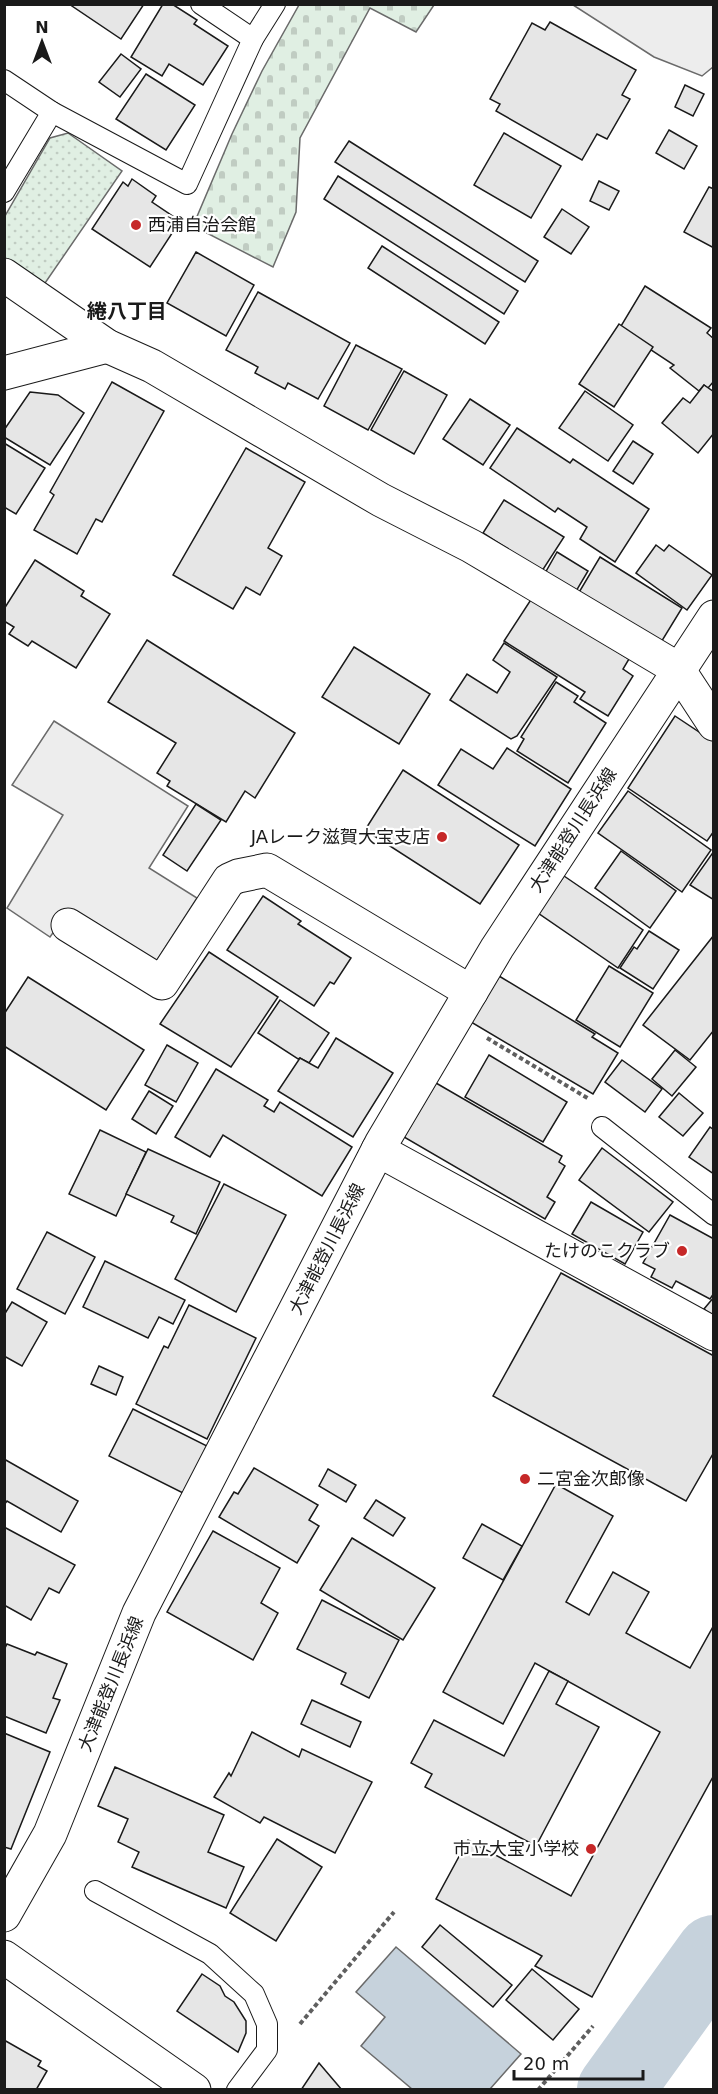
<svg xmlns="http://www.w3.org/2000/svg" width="718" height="2094" font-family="'DejaVu Sans','Noto Sans JP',sans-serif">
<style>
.cemetery{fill:url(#cemetery-stones);stroke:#6a6a6a;stroke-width:1.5}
.park{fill:url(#park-dots);stroke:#6a6a6a;stroke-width:1.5}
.parking{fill:#ededed;stroke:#6a6a6a;stroke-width:1.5}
.water{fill:#c6d2dc;stroke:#6a6a6a;stroke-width:1.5}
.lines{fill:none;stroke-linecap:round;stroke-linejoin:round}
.river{stroke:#c6d2dc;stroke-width:76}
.building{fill:#e6e6e6;stroke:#1a1a1a;stroke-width:1.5}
.lane-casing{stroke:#1a1a1a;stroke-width:22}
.street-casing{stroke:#1a1a1a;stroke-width:35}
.secondary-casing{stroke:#1a1a1a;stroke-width:35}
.primary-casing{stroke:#1a1a1a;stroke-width:35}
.path{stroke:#5f5f5f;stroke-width:4;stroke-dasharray:4.5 3;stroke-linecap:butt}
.lane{stroke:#fff;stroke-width:20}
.street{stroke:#fff;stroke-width:33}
.secondary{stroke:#fff;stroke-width:33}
.primary{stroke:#fff;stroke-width:33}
.poi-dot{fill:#c62828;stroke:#fff;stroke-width:2}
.labels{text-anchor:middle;stroke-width:4.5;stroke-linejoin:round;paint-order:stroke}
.poi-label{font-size:18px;fill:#1a1a1a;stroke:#fff;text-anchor:end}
.street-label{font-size:18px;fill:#1a1a1a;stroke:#fff}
.neighbourhood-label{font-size:20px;font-weight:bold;fill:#1a1a1a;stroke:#fff}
</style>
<defs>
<pattern id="cemetery-stones" width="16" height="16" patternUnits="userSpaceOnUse" patternTransform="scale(1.5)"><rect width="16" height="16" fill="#e0efe3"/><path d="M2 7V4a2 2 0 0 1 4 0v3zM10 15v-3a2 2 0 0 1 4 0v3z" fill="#c0ccc2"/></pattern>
<pattern id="park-dots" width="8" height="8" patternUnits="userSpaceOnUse" patternTransform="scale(1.5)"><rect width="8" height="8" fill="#e0efe3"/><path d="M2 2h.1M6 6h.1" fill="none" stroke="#c0ccc2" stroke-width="1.8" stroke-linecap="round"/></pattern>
</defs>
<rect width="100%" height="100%" fill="#fff"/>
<polygon class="cemetery" points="299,5 434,5 416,32 370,8 300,138 296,212 273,267 193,226 232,134 262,71"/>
<polygon class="park" points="68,133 122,171 43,286 5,262 5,216 50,138"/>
<g class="parking">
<polygon points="573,5 713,5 713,67 702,76 654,57"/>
<polygon points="54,721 188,806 149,868 197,898 155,963 70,909 50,937 7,908 63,815 12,785"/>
</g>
<polygon class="water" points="396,1947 521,2054 490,2089 412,2089 361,2046 385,2017 356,1992"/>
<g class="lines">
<polyline class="river" points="615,2090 714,1953"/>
</g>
<g class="building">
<polygon points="69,4 144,4 121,39"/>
<polygon points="163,4 172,4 197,20 194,24 228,46 203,85 169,64 162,76 131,57"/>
<polygon points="550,22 636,70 622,95 630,99 607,139 597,134 582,160 496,111 500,104 490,99 532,23 545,30"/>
<polygon points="121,54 141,69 120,97 99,82"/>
<polygon points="146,74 195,105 166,150 116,119"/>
<polygon points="685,85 704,94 693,116 675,107"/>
<polygon points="669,130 697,146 684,169 656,153"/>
<polygon points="504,133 561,166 531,218 474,185"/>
<polygon points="349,141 538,261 525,282 335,162"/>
<polygon points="338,176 518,291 504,314 324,199"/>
<polygon points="132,179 156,196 152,202 180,221 150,267 92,229 123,182 128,186"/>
<polygon points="599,181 619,191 609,210 590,201"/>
<polygon points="709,187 714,189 714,248 684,232"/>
<polygon points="562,209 589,227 571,254 544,237"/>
<polygon points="382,246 499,322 485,344 368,268"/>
<polygon points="196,252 254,285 226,336 167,303"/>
<polygon points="645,286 711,328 707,333 714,339 714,381 708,388 704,385 699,391 670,368 674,365 651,350 621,326"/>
<polygon points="258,292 350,343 318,399 288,383 285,389 255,373 258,367 226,350"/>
<polygon points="619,324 653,347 614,407 579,384"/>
<polygon points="356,345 402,369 368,430 324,406"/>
<polygon points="404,371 447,395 414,454 371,430"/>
<polygon points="112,382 164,411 102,522 96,519 77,554 34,530 54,495 50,492"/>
<polygon points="704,385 714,392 714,433 698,453 662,423 683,398 690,403"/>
<polygon points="585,391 633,425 608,461 559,428"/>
<polygon points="30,392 58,395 84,413 50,465 4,437 4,430"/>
<polygon points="470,399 510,425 483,465 443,439"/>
<polygon points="517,428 570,463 573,459 649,509 615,562 580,539 587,527 558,508 555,512 490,468"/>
<polygon points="633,441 653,454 633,484 613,471"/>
<polygon points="4,443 45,468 16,514 4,507"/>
<polygon points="246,448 305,482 268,548 282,556 260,595 246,587 233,609 173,575"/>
<polygon points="504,500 564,537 542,571 483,533"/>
<polygon points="656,545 664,551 669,545 712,575 687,610 636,573"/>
<polygon points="557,552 588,571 575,593 544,575"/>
<polygon points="600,557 682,608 660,644 578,594"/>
<polygon points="35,560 84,591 81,596 110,614 76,668 32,641 28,646 9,634 14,627 4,621 4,609"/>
<polygon points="532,598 629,659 623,669 633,676 608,716 580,699 585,692 504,641"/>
<polygon points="147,640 295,733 255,798 245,791 226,822 167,786 170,781 157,773 176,743 108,702"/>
<polygon points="504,643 557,677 517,736 511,739 450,700 467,674 497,693 510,672 493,660"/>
<polygon points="354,647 430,694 399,744 322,697"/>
<polygon points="556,682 578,696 574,702 606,723 568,783 517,751 524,739 521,737"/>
<polygon points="675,716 714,742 714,831 707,841 628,788"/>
<polygon points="507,748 571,789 535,846 438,785 461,749 493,769"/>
<polygon points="403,770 519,845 480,904 365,830"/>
<polygon points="628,791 711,850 682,892 598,833"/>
<polygon points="196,804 221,820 187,871 163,855"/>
<polygon points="621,851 676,891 650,928 595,888"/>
<polygon points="714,851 714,900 690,885"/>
<polygon points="564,876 643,930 618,968 538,913"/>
<polygon points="263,896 301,921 298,924 351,958 334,984 330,982 314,1006 227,950"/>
<polygon points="649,931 679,950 653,989 620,968 634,947 637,949"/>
<polygon points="714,935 714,1030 690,1060 643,1025"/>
<polygon points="209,952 278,997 231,1067 160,1024"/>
<polygon points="609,966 653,993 620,1047 576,1020"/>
<polygon points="499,976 595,1034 592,1037 618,1053 593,1094 471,1022"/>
<polygon points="28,977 144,1050 106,1110 4,1046 4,1014"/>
<polygon points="280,1000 329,1033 309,1063 300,1058 298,1059 258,1033"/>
<polygon points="336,1038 393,1073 353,1137 278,1091 300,1058 318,1068"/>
<polygon points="167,1045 198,1063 176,1102 145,1085"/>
<polygon points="675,1050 696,1067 672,1096 652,1079"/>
<polygon points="489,1055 567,1102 543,1142 465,1097"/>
<polygon points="622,1060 662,1089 645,1112 605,1082"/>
<polygon points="216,1069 268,1100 264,1106 274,1112 280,1102 352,1147 322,1196 223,1135 210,1157 175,1137"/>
<polygon points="436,1083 562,1156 559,1162 565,1166 547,1197 555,1202 545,1219 404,1137"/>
<polygon points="149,1091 173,1106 156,1134 132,1119"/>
<polygon points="679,1093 703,1113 683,1136 659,1117"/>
<polygon points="710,1127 714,1130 714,1174 689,1157"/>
<polygon points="100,1130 146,1152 116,1216 69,1194"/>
<polygon points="602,1148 673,1202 649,1232 579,1180"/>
<polygon points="148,1149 220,1182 196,1234 171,1222 174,1216 126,1194"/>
<polygon points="224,1184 286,1215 236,1312 175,1279"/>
<polygon points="591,1202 643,1232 625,1264 572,1234"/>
<polygon points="670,1215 714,1239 714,1293 710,1299 676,1281 672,1288 651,1277 655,1269 643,1263"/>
<polygon points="47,1232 95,1257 65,1314 17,1289"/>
<polygon points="105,1261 185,1300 173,1324 159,1317 148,1338 83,1307"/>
<polygon points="561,1273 714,1356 714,1452 686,1501 493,1396"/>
<polygon points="714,1297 714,1317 704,1309"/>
<polygon points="12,1302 47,1322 22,1366 4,1356 4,1315"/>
<polygon points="189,1305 256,1338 207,1439 136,1404 164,1346 168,1348"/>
<polygon points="99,1366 123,1377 116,1395 91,1384"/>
<polygon points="133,1409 207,1446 183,1493 109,1456"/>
<polygon points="4,1459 78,1501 61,1532 7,1501 4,1505"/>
<polygon points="254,1468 318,1505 309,1520 319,1526 297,1563 219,1517 234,1492 238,1494"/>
<polygon points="328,1469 356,1485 346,1502 319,1486"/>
<polygon points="556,1484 613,1516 566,1602 589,1615 613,1572 649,1592 626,1633 690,1668 714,1625 714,1775 592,1997 535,1966 542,1956 436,1899 468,1840 571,1896 660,1732 535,1663 503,1724 443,1692"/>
<polygon points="376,1500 405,1518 393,1536 364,1518"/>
<polygon points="482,1524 522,1546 503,1580 463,1558"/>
<polygon points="4,1527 75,1565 59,1593 49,1588 31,1620 4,1605"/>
<polygon points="213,1531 280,1568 261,1603 278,1613 253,1660 167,1612"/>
<polygon points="352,1538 435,1588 403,1640 320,1590"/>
<polygon points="322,1600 399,1640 369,1698 341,1684 346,1673 297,1649"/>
<polygon points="7,1644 35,1655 37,1652 67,1664 53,1698 60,1700 46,1733 4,1716 4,1650"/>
<polygon points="549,1671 568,1681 556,1704 599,1727 536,1846 425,1787 432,1774 411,1763 434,1720 504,1756"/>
<polygon points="312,1700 361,1722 350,1747 301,1724"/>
<polygon points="252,1732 299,1757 302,1749 372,1782 335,1853 264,1817 260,1823 214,1797 229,1773 231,1776"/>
<polygon points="4,1733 50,1752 11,1849 4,1847"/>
<polygon points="115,1767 224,1815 208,1852 244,1867 226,1908 132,1867 139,1852 118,1842 128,1819 98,1806"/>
<polygon points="277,1839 322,1867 276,1941 230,1913"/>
<polygon points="440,1925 512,1985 493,2007 422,1947"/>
<polygon points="532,1969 579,2009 553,2040 506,2000"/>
<polygon points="202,1974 220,1986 225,1996 234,2002 246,2021 246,2033 238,2052 177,2011"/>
<polygon points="4,2040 41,2061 38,2066 47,2071 36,2090 4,2090"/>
<polygon points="319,2063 342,2090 301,2090"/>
</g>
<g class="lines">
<g class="lane-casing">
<g id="lane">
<polyline points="201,4 253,39"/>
<polyline points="4,80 52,112 187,184 253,39 275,4"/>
<polyline points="4,192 52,112"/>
<polyline points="602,1127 714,1215"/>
<polyline points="95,1891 210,1954 254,1994 267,2024 267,2050 237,2090"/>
</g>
</g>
<g class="street-casing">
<g id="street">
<polyline points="4,275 107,346 152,366 381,500 471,546 678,669 714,724"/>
<polyline points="4,373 107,346"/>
<polyline points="68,925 162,983 229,880 238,876 267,870 471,992"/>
<polyline points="378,1150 714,1334"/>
</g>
</g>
<g class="secondary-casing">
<polyline id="secondary" points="4,1957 194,2090"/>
</g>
<g class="primary-casing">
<polyline id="primary" points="4,1915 50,1834 139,1613 381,1144 497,948 714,617"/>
</g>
<g class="path">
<polyline points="487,1038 589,1099"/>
<polyline points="300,2024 394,1912"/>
<polyline points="538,2090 593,2026"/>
</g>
<use href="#lane" class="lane"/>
<use href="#street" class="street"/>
<use href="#secondary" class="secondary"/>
<use href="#primary" class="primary"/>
</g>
<g class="poi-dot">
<circle cx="136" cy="225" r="6"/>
<circle cx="442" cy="837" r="6"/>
<circle cx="682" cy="1251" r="6"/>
<circle cx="525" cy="1479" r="6"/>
<circle cx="591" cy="1849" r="6"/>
</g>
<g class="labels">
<g class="poi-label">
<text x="148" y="231" text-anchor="start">西浦自治会館</text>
<text x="430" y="843">JAレーク滋賀大宝支店</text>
<text x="670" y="1257">たけのこクラブ</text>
<text x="537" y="1485" text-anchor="start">二宮金次郎像</text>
<text x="579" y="1855">市立大宝小学校</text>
</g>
<g class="street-label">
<text transform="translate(573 830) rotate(-57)" y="6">大津能登川長浜線</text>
<text transform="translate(327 1249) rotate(-63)" y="6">大津能登川長浜線</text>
<text transform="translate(111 1684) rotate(-68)" y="6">大津能登川長浜線</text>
</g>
<g class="neighbourhood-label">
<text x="127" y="318">綣八丁目</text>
</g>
</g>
<rect width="718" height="2094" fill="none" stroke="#1a1a1a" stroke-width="12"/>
<g transform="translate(42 42)" stroke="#ffffff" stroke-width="4.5" paint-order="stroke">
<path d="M0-4.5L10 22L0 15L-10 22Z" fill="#1a1a1a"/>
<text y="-9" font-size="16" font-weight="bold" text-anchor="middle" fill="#1a1a1a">N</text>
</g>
<path d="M514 2070v9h129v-9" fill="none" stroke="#1a1a1a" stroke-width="3"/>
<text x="523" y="2070" font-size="18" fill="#1a1a1a" stroke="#ffffff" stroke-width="4.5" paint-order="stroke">20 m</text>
</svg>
